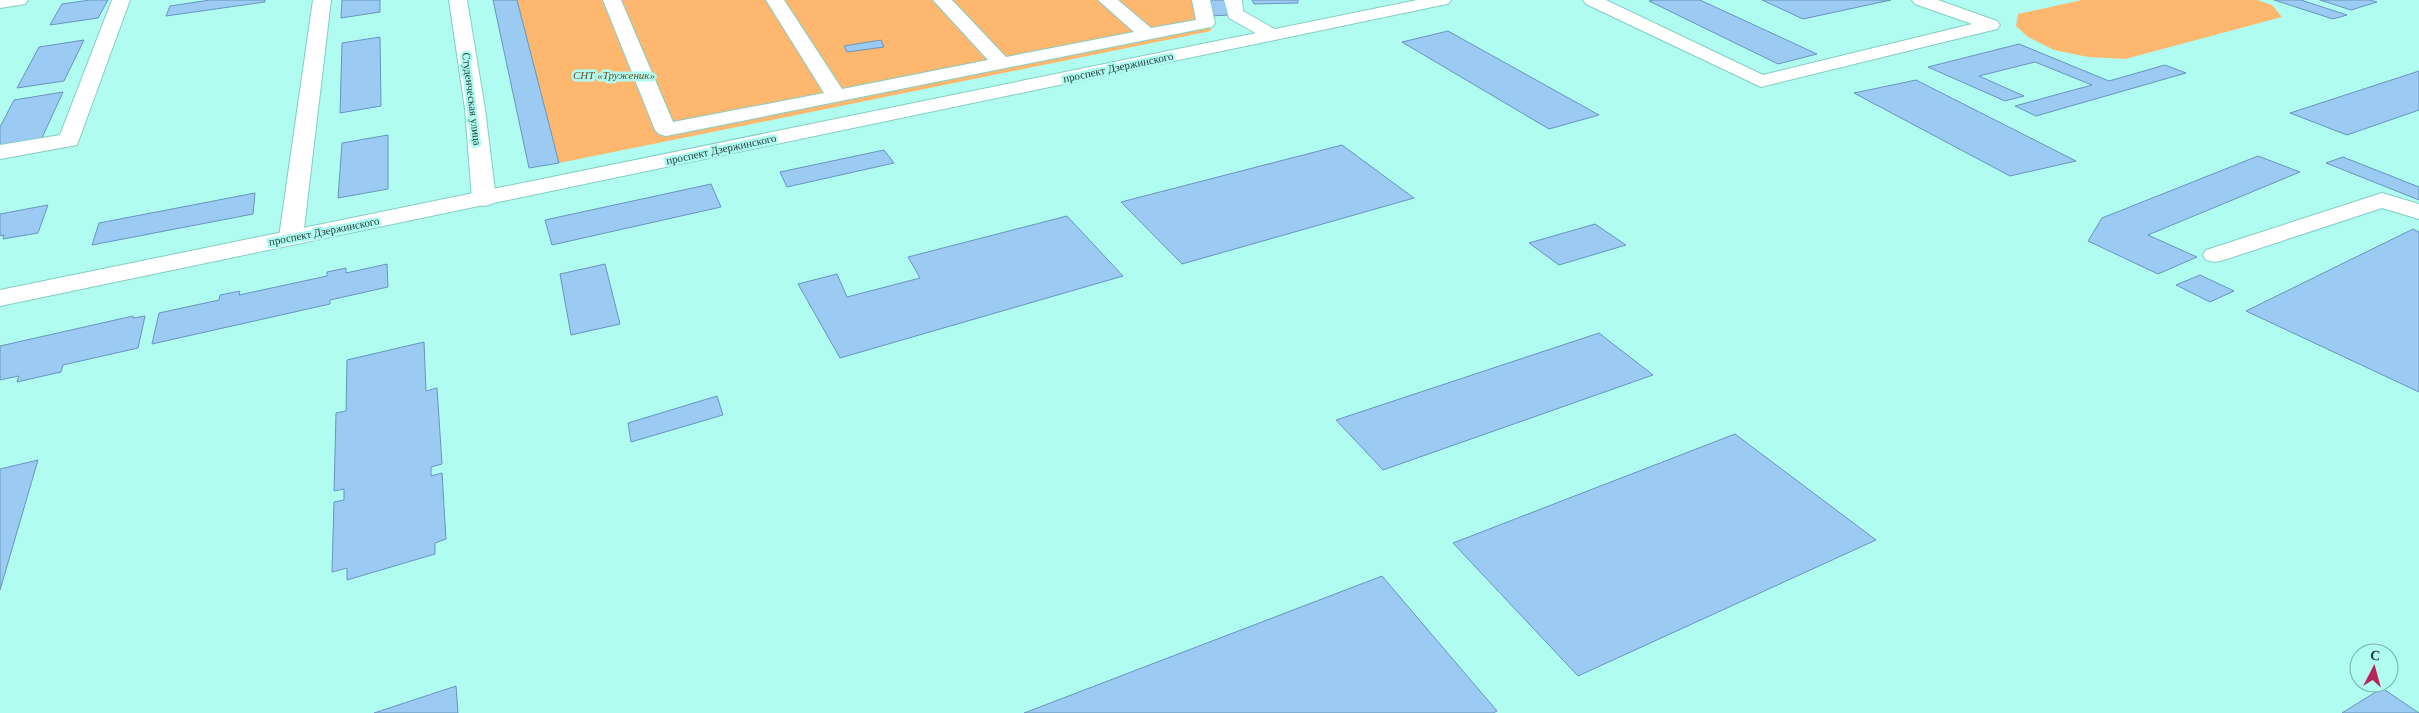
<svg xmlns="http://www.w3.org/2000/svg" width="2419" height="713" font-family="Georgia,serif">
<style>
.green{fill:#feb76f}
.building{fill:#9bcaf2;stroke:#6895bb}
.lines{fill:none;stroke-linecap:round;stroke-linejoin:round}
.minor-casing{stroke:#83cdc3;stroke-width:2}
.major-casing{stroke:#83cdc3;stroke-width:2}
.minor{fill:#fff;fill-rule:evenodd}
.major{fill:#fff;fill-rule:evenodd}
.labels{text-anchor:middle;stroke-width:5;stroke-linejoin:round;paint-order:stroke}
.far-street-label{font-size:11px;fill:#203f3b;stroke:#b1fcf1}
.far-park-label{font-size:11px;font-style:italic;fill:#704a21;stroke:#b1fcf1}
</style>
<rect width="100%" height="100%" fill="#b1fcf1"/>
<g class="green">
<polygon points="517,0 1207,0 1211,31 559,163"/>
<polygon points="2082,0 2257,0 2272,5 2282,17 2125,59 2088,57 2054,50 2028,37 2016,26 2018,14"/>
</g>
<g class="building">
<polygon points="90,0 108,0 98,18 50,25 62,4"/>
<polygon points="210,0 265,0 265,2 166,16 170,6"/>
<polygon points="342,0 380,0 380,12 341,18"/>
<polygon points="493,0 517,0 559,163 529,168"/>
<polygon points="1207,0 1226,0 1229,15 1210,16"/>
<polygon points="1252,0 1298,0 1298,3 1254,4"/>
<polygon points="1654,0 1700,0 1817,54 1778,64 1649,1"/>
<polygon points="1762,0 1891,0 1803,19"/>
<polygon points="2274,0 2301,0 2347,15 2333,19"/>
<polygon points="2320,0 2370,0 2377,2 2351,10"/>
<polygon points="1448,31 1599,115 1549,129 1402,42"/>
<polygon points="380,37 381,106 340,113 342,43"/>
<polygon points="84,40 64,81 17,88 39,47"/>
<polygon points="881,40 884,47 847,52 844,46"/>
<polygon points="2019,44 2109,81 2165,65 2186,73 2036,116 2015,106 2092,85 2035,62 1979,76 2024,96 2005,101 1928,67"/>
<polygon points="2419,71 2419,110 2347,135 2290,113"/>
<polygon points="1916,80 2076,161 2010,176 1854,93"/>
<polygon points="63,92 41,140 0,147 0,127 14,100"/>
<polygon points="388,135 388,189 338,198 342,143"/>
<polygon points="1342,145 1414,198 1182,264 1121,202"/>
<polygon points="884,150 894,163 787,187 780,172"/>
<polygon points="2258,156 2300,172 2148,235 2197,257 2158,274 2088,241 2102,218"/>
<polygon points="2343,157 2419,187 2419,200 2326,163"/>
<polygon points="711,184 721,207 552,245 545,220"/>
<polygon points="255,193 253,214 92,245 99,223"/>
<polygon points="48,205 38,233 3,239 4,235 0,236 0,214"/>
<polygon points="1067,216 1123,276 840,358 798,284 837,274 847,297 920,278 908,257"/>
<polygon points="1595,224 1626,245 1559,265 1529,243"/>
<polygon points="2413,229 2419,232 2419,392 2246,311"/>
<polygon points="387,264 388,287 330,300 330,304 152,344 159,313 219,300 220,295 240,291 239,295 327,276 327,272 346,268 346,273"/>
<polygon points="605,264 620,324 571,335 560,274"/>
<polygon points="2200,275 2234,291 2210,302 2176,285"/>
<polygon points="133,316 133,318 145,316 138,348 63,365 61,372 17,382 19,376 0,380 0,346"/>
<polygon points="1599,333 1653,375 1383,470 1336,420"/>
<polygon points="424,342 426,391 437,388 442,464 431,467 431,476 442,473 446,539 435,543 435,554 347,580 347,568 332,572 334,502 344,500 344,489 334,491 336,413 346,411 347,360"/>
<polygon points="717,396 723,415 631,442 628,423"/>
<polygon points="1735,434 1876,540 1578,676 1453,543"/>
<polygon points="38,460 0,590 0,469"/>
<polygon points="1382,576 1497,711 1493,713 1024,713"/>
<polygon points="456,686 458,713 374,713"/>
<polygon points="2382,688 2419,713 2342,713"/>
</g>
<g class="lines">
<g class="minor-casing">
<g id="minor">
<polygon points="0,0 28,0 25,4 0,8"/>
<polygon points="112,0 130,0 77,145 0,159 0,145 60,135"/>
<polygon points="313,0 331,0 303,237 300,242 291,244 282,242 279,237"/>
<polygon points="449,0 467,0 485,109 496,199 492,204 484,206 476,204 472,199 465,109"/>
<polygon points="603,0 621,0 673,122 824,93 766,0 784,0 842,89 988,60 933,0 952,0 1006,57 1134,32 1098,0 1118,0 1151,28 1196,20 1192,0 1210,0 1215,23 1212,27 1206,28 666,136 659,134 655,130"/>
<polygon points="1224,0 1242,0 1243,11 1278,31 1281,35 1278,39 1266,39 1229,18"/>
<polygon points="1583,0 1606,0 1763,75 1972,24 1915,4 1912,0 1938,0 1997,21 2000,25 1997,29 1761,87 1586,4"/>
<polygon points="2382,193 2419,204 2419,219 2382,208 2224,260 2215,262 2206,260 2203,255 2206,250"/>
</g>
</g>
<g class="major-casing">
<polygon id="major" points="1417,0 1451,0 1448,4 1442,5 0,306 0,290"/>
</g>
<use href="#minor" class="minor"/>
<use href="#major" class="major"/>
</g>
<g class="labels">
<g class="far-street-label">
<text transform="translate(1118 67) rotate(-12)" y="4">проспект Дзержинского</text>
<text transform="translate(472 99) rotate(83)" y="4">Студенческая улица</text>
<text transform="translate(721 149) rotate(-12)" y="4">проспект Дзержинского</text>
<text transform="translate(324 231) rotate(-11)" y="4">проспект Дзержинского</text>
</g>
<g class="far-park-label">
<text x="614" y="79">СНТ «Труженик»</text>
</g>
</g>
<g transform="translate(2374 668) rotate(6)"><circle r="24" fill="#b1fcf1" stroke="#77b0a8"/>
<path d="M0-4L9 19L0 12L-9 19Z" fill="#b52659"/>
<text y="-8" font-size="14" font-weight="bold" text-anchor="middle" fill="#203f3b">С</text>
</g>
</svg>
